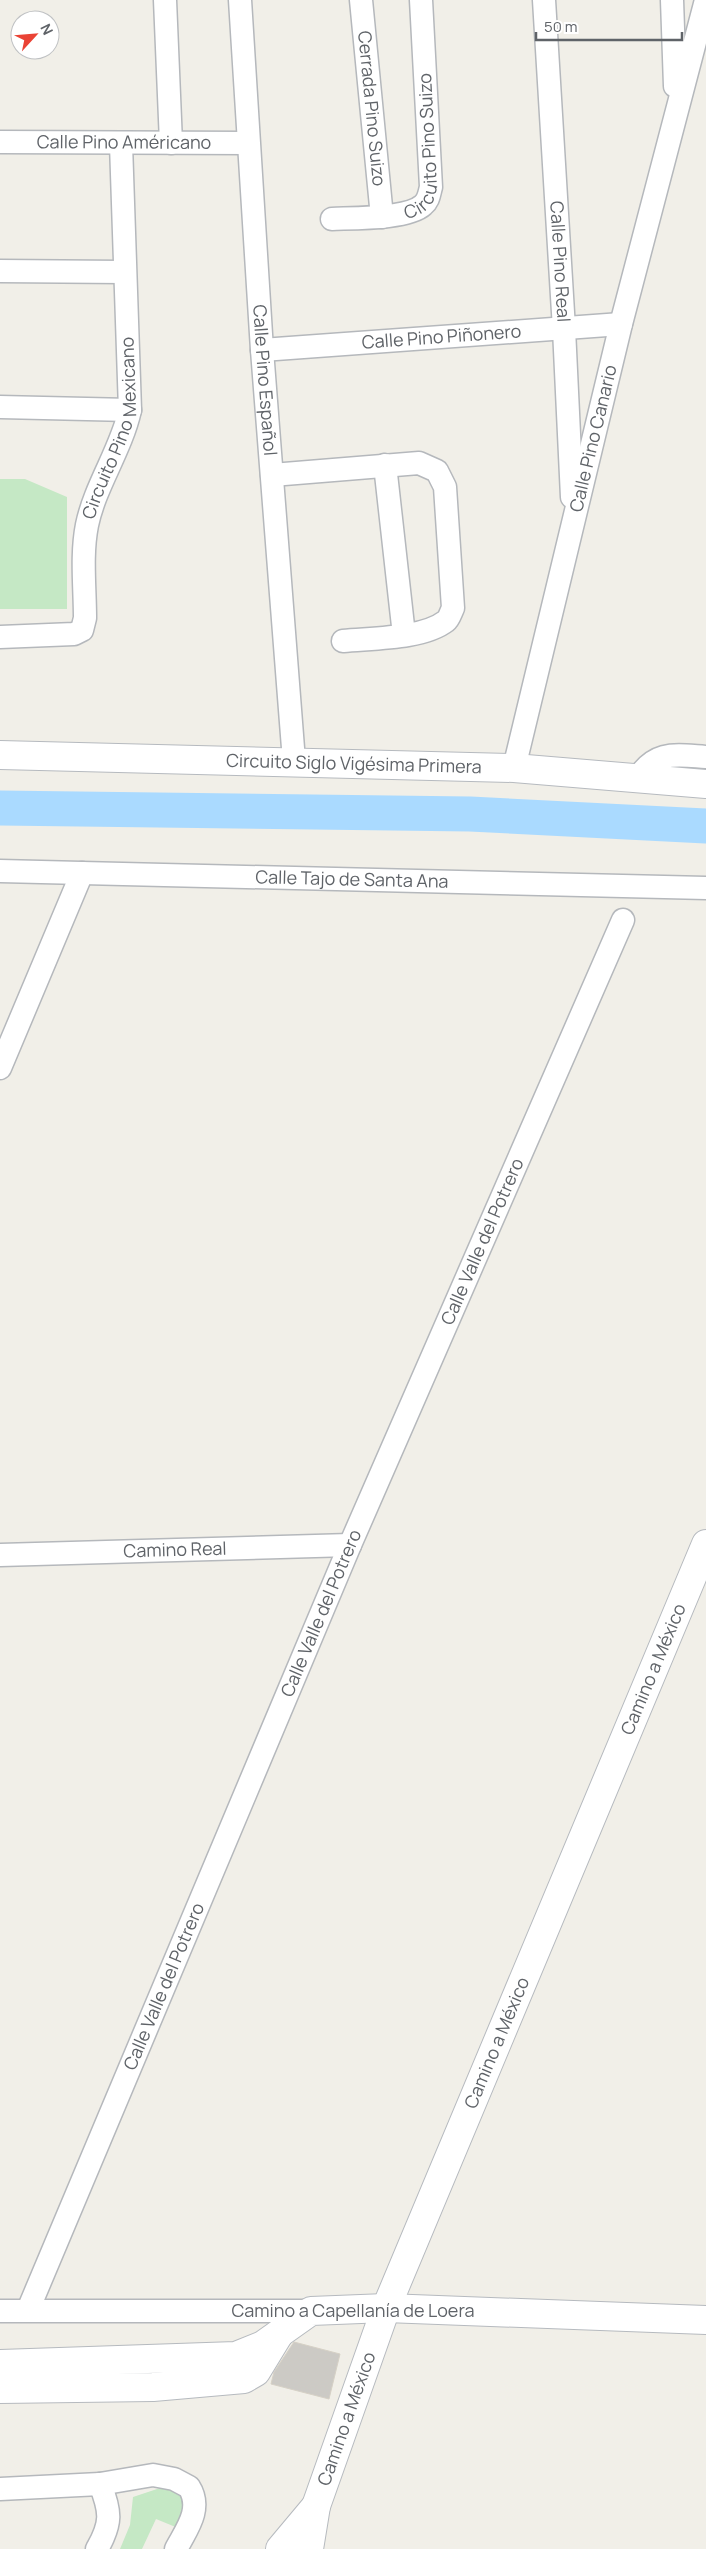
<svg xmlns="http://www.w3.org/2000/svg" width="706" height="2549" font-family="Manrope,sans-serif">
<style>
.green{fill:#c5e8c5}
.lines{fill:none;stroke-linecap:round;stroke-linejoin:round}
.river{stroke:#aadaff;stroke-width:35}
.building{fill:#cccac5;stroke:#d6d1c6}
.street-casing{stroke:#b5b8bc;stroke-width:25}
.secondary-casing{stroke:#b6babf;stroke-width:30}
.street{stroke:#fff;stroke-width:22}
.secondary{stroke:#fff;stroke-width:28}
.labels{text-anchor:middle;stroke-width:4;stroke-linejoin:round;paint-order:stroke}
.street-label{font-size:18px;fill:#5f6368;stroke:#fff}
</style>
<rect width="100%" height="100%" fill="#f1efe8"/>
<g class="green">
<polygon points="0,479 25,479 67,497 67,609 0,609"/>
<polygon points="166,2486 188,2489 178,2528 156,2519 142,2549 120,2549 130,2525 133,2497"/>
</g>
<g class="lines">
<polyline class="river" points="0,808 470,814 706,826"/>
</g>
<polygon class="building" points="294,2342 340,2354 329,2399 271,2384 274,2372"/>
<g class="lines">
<g class="street-casing">
<g id="street">
<polyline points="165,0 171,143"/>
<path id="s1" d="M240,0L262,350L294,761"/>
<path id="s2" d="M361,0L382,217"/>
<path id="s3" d="M544,0L564,329L572,497"/>
<polyline points="672,0 675,86"/>
<path id="s4" d="M0,142L248,143"/>
<path id="s5" d="M332,219C353,218 408,219 423,205C429,200 429,194 431,187L421,0"/>
<polyline points="0,271 124,272"/>
<path id="s6" d="M262,350L621,324"/>
<polyline points="0,407 130,410"/>
<polyline points="385,465 404,635"/>
<path d="M272,475L419,463L437,471L445,487L453,608C451,612 449,619 446,621C423,639 372,638 343,641"/>
<path id="s7" d="M0,637L74,634L82,630L85,618C85,588 81,555 87,525C95,486 121,450 130,410L121,144"/>
<path id="s8" d="M514,768L621,324L706,0"/>
<path d="M637,779C656,750 675,755 706,757"/>
<path id="s9" d="M0,871L706,888"/>
<polyline points="0,1068 82,873"/>
<path id="s10" d="M0,1555L350,1545"/>
<path id="s11" d="M28,2310L350,1545L623,920"/>
<polyline points="0,2311 311,2311"/>
<path d="M0,2489L100,2484L153,2475L174,2479L189,2487C203,2509 186,2530 176,2549"/>
<path d="M97,2549C112,2523 111,2512 100,2484"/>
</g>
</g>
<g class="secondary-casing">
<g id="secondary">
<path id="s12" d="M0,755L514,768L706,784"/>
<polyline points="0,2364 236,2356 263,2345 311,2311 386,2308 706,2320"/>
<polyline points="0,2389 153,2387 244,2379 256,2372 278,2336"/>
<polyline points="280,2549 316,2506"/>
<path id="s13" d="M309,2549L316,2506L386,2308L706,1544"/>
</g>
</g>
<use href="#street" class="street"/>
<use href="#secondary" class="secondary"/>
</g>
<g class="labels">
<g class="street-label">
<text dy="6" stroke="none"><textPath href="#s2" startOffset="109">Cerrada Pino Suizo</textPath></text>
<text dy="6" stroke="none"><textPath href="#s5" startOffset="150">Circuito Pino Suizo</textPath></text>
<text dy="6" stroke="none"><textPath href="#s4" startOffset="124">Calle Pino Américano</textPath></text>
<text dy="6" stroke="none"><textPath href="#s3" startOffset="262">Calle Pino Real</textPath></text>
<text dy="6" stroke="none"><textPath href="#s6" startOffset="180">Calle Pino Piñonero</textPath></text>
<text dy="6" stroke="none"><textPath href="#s1" startOffset="381">Calle Pino Español</textPath></text>
<text dy="6" stroke="none"><textPath href="#s7" startOffset="290">Circuito Pino Mexicano</textPath></text>
<text dy="6" stroke="none"><textPath href="#s8" startOffset="339">Calle Pino Canario</textPath></text>
<text dy="6" stroke="none"><textPath href="#s12" startOffset="354">Circuito Siglo Vigésima Primera</textPath></text>
<text dy="6" stroke="none"><textPath href="#s9" startOffset="352">Calle Tajo de Santa Ana</textPath></text>
<text dy="6" stroke="none"><textPath href="#s11" startOffset="1161">Calle Valle del Potrero</textPath></text>
<text dy="6" stroke="none"><textPath href="#s10" startOffset="175">Camino Real</textPath></text>
<text dy="6" stroke="none"><textPath href="#s11" startOffset="756">Calle Valle del Potrero</textPath></text>
<text dy="6" stroke="none"><textPath href="#s13" startOffset="946">Camino a México</textPath></text>
<text dy="6" stroke="none"><textPath href="#s11" startOffset="351">Calle Valle del Potrero</textPath></text>
<text dy="6" stroke="none"><textPath href="#s13" startOffset="541">Camino a México</textPath></text>
<text x="353" y="2317">Camino a Capellanía de Loera</text>
<text dy="6" stroke="none"><textPath href="#s13" startOffset="136">Camino a México</textPath></text>
</g>
</g>
<g transform="translate(35 35) rotate(64)"><circle r="24" fill="#ffffff" stroke="#bfc1c3"/>
<path d="M0-4L9 19L0 12L-9 19Z" fill="#ea4335"/>
<text y="-8" font-size="14" font-weight="bold" text-anchor="middle" fill="#5f6368">N</text>
</g>
<path d="M536 32v8h146v-8" fill="none" stroke="#5f6368" stroke-width="2.5"/>
<text x="544" y="32" font-size="15" fill="#5f6368" stroke="#ffffff" stroke-width="4" paint-order="stroke">50 m</text>
</svg>
